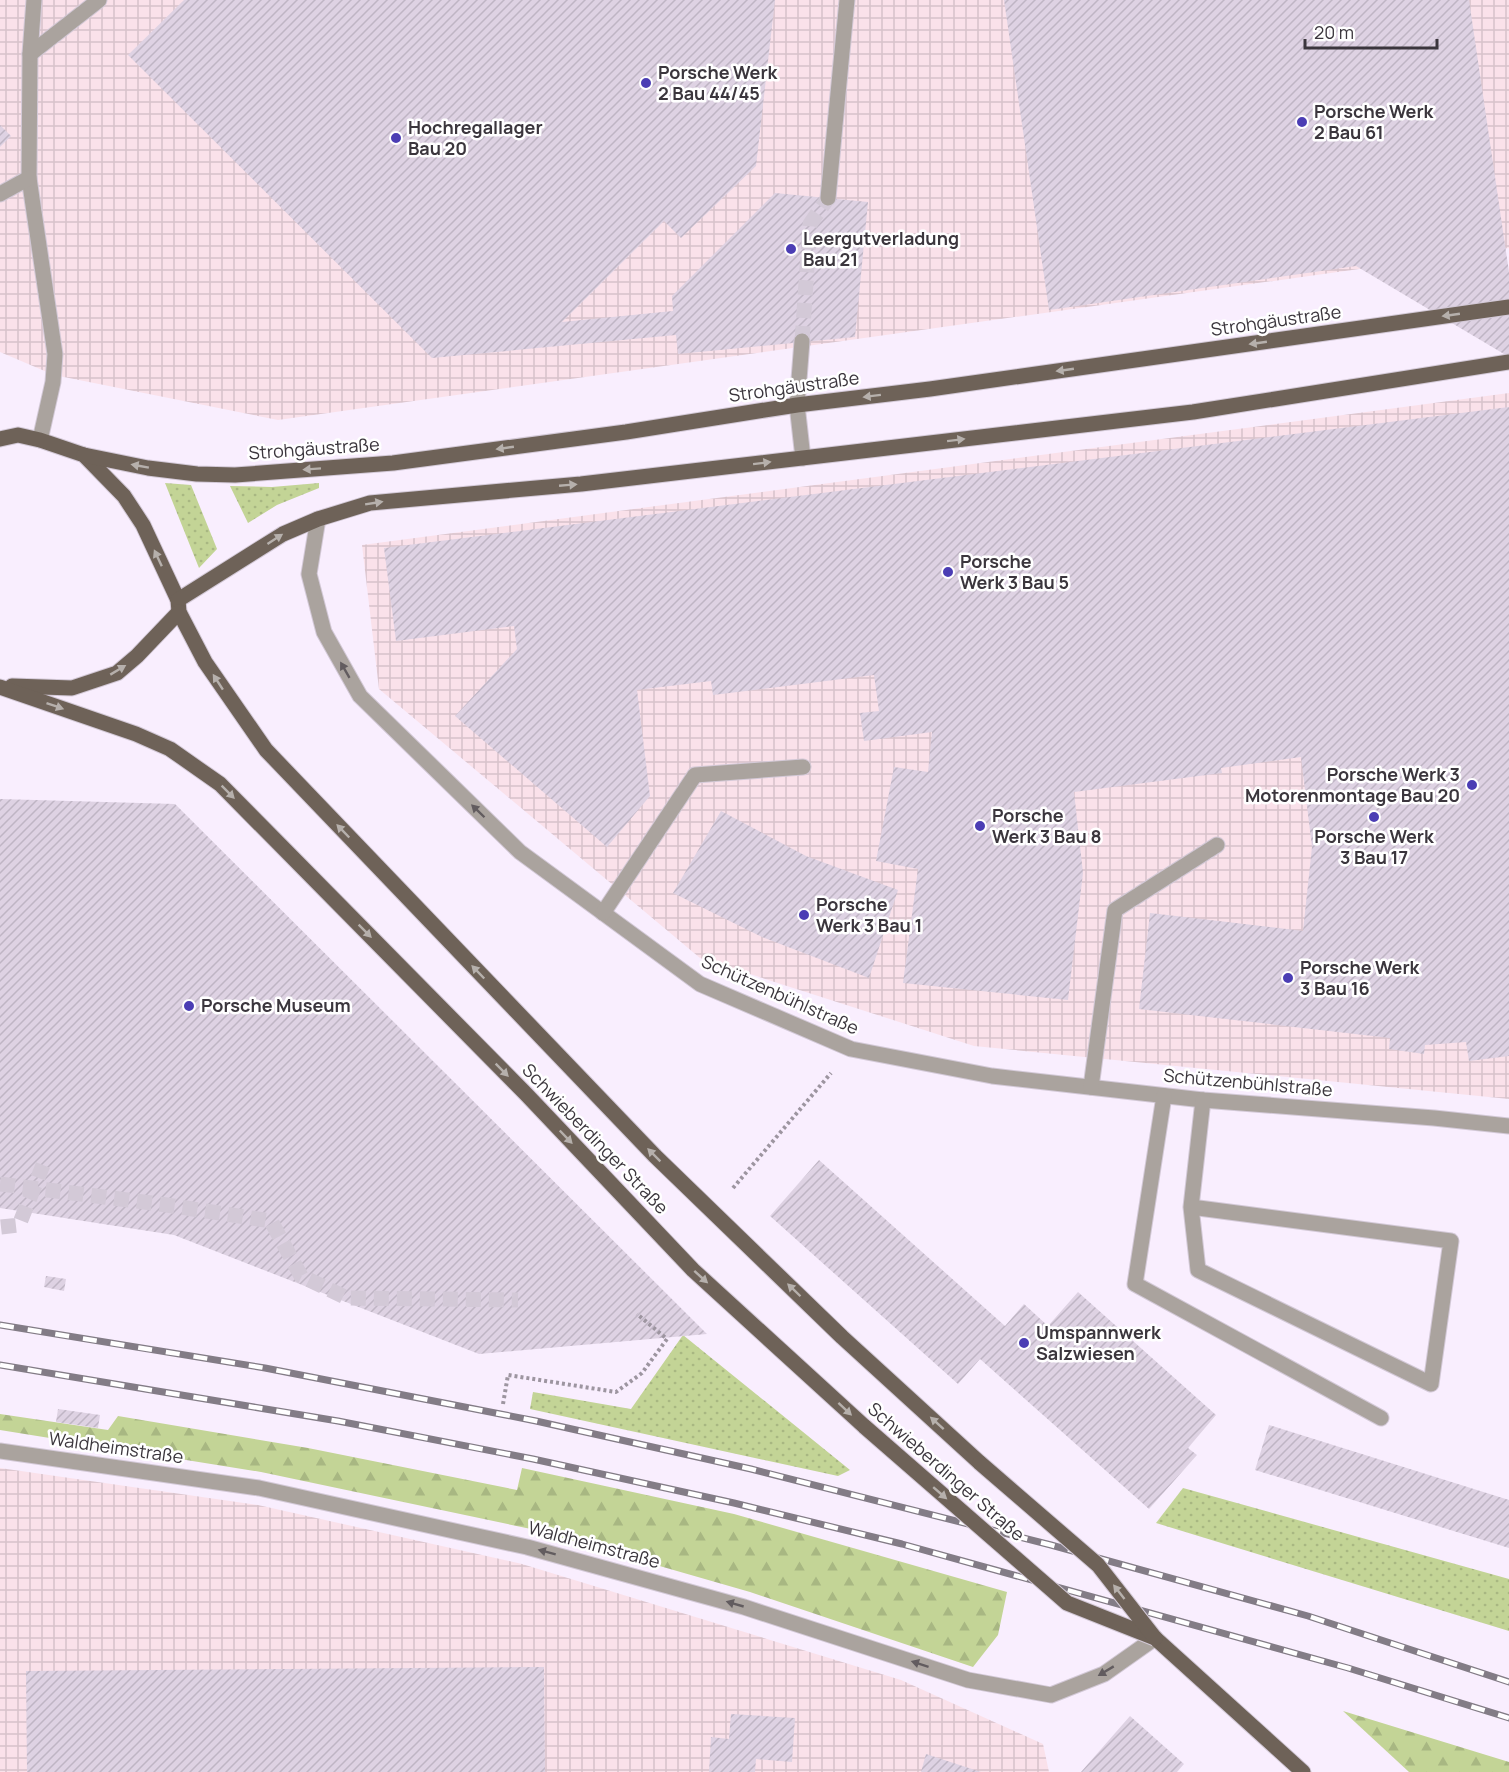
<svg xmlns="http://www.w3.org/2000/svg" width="1509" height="1772" font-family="Manrope,sans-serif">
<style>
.industrial{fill:url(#industrial-grid)}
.grass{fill:url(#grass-dots)}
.forest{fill:url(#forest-firs)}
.building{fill:url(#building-hatch)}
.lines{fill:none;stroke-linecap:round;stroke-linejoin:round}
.minor-tunnel{stroke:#d3c9d7;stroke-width:15;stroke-dasharray:15 8;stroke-linecap:butt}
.minor-casing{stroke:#d3c9d7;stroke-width:17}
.major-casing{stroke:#d3c9d7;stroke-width:17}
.path{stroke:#9d95a0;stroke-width:4;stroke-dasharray:3 3;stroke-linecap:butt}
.minor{stroke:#aaa39e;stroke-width:15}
.major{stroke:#6e6258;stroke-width:15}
.rail-casing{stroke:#837c86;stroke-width:7}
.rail{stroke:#fff;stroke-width:4.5;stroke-dasharray:14;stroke-linecap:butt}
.major-bridge-casing{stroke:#d3c9d7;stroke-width:17;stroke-linecap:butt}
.major-bridge{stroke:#6e6258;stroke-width:15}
.oneway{fill:#b6b0ac}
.oneway2{fill:#625c5f}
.poi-dot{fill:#4b3db4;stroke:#fff;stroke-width:2}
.labels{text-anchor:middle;stroke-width:5;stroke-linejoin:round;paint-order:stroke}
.poi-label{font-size:18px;font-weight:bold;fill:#3b363d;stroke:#fff;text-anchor:start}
.street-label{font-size:18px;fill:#3b363d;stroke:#fff}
</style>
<defs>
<pattern id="industrial-grid" width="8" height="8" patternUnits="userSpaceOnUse" patternTransform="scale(1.5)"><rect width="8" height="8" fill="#fae1ea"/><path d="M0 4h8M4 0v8" fill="none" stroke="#d7c2ca"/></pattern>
<pattern id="grass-dots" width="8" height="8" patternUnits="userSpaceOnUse" patternTransform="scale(1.5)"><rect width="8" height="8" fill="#c3d496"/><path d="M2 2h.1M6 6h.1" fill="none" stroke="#a8b782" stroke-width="1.8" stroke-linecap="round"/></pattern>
<pattern id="forest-firs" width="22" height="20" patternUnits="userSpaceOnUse" patternTransform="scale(1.5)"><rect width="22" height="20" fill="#c3d496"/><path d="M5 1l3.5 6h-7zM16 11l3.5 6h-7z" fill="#a8b782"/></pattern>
<pattern id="building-hatch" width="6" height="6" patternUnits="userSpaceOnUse" patternTransform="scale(1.5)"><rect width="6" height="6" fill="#ded2e3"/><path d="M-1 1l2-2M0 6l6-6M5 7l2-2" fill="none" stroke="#bfb5c4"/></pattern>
</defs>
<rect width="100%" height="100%" fill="#f9eefe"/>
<g class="industrial">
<polygon points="0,0 1509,0 1509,248 278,420 54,375 0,352"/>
<polygon points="1509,393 1509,1099 974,1046 700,958 379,689 362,545"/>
<polygon points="0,1468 258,1505 522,1564 901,1680 1043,1744 1049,1772 0,1772"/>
</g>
<g class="grass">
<polygon points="165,483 191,485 217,549 199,568"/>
<polygon points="319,483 319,488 277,505 248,523 230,486 272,487"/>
<polygon points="683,1335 850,1470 838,1476 530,1409 533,1392 631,1409"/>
<polygon points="1183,1488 1509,1579 1509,1631 1156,1523"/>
</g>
<g class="forest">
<polygon points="0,1414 108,1430 118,1416 308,1448 517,1490 522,1468 734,1514 1007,1592 998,1635 973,1667 750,1592 531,1529 261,1472 0,1430"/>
<polygon points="1343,1711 1509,1762 1509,1772 1409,1772"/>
</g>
<g class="building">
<polygon points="184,0 775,0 756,166 681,238 664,221 562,322 673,311 672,296 775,193 868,202 855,337 678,354 676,335 432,358 128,55"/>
<polygon points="1004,0 1469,0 1509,272 1509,357 1356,266 1049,310"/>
<polygon points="0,125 11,136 0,147"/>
<polygon points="1509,407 1509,1056 1469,1061 1466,1042 1425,1045 1424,1054 1389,1049 1390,1038 1139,1009 1150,913 1303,931 1312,847 1301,757 1221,768 1222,773 1074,792 1083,873 1068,1000 903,983 918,869 876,861 894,767 928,772 932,732 864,741 860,713 879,711 874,675 713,695 711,681 637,690 650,796 607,847 455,716 517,649 514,626 396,641 384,548"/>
<polygon points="0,799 175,804 707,1334 479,1354 174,1235 0,1208"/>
<polygon points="721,811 806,856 898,890 869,978 762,937 673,893"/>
<polygon points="819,1160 1005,1326 1024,1304 1048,1326 1078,1292 1216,1415 1188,1448 1197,1455 1149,1509 980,1359 958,1384 770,1216"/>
<polygon points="46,1276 66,1279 64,1291 44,1287"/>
<polygon points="58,1409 100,1415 98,1428 56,1422"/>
<polygon points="1269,1425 1509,1500 1509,1548 1255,1470"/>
<polygon points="544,1667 545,1772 27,1772 26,1671"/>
<polygon points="731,1714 795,1718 792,1762 756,1759 755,1772 709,1772 711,1737 729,1739"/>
<polygon points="1130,1716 1184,1764 1177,1772 1081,1772"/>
<polygon points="926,1754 981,1772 921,1772"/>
</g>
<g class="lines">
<g class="minor-tunnel">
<polyline points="802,341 810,224 828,198"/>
<polyline points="0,1184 160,1204 271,1221 301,1276 347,1298 518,1300"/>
<polyline points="1,1227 19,1225 43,1165"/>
</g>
<g class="minor-casing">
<g id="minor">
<polyline points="34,0 30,54 29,178 55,354 53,382 40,440"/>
<polyline points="30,54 99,0"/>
<polyline points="0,194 29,178"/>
<polyline points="828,198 847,0"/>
<polyline points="802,341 797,405 803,458"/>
<polyline points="318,519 309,574 324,632 360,696 520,852 700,984 851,1049 992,1076 1203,1100 1434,1118 1509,1126"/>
<polyline points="603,913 695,775 803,767"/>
<polyline points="1091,1087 1115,910 1217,845"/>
<polyline points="1164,1096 1135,1284 1381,1418"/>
<polyline points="1191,1207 1198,1270 1431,1384 1451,1241 1191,1207 1203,1100"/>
<polyline points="0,1451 259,1488 527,1547 744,1607 968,1680 1051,1695 1104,1674 1155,1638"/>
</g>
</g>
<g class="major-casing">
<g id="major">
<polyline points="0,439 18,435 40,440 84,455 124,496 143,525 178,600 179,612 205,662 266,750 655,1156 842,1337 980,1463"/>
<polyline points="84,455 148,468 197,474 235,475 393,463 626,432 797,405 930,389 1509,307"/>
<polyline points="178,600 283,534 318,519 370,503 581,484 1193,412 1509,362"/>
<polyline points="12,686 72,688 117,673 137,656 179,612"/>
<polyline points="0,687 136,734 170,749 220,784 526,1094 693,1270 865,1427"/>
<polyline points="1155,1638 1303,1772"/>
</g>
</g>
<g class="path">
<polyline points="733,1188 831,1073"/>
<polyline points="503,1404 508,1375 616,1392 642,1373 667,1339 637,1314"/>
</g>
<use href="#minor" class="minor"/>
<use href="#major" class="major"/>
<g class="rail-casing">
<g id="rail">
<polyline points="0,1325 265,1368 536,1421 751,1469 1051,1545 1308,1616 1509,1682"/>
<polyline points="0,1365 338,1421 533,1459 734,1503 902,1544 1348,1668 1509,1718"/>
</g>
</g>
<use href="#rail" class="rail"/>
<g class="major-bridge-casing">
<g id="major-bridge">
<polyline points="865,1427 1067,1603 1155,1638"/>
<polyline points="980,1463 1098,1565 1155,1638"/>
</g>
</g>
<use href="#major-bridge" class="major-bridge"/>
</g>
<defs><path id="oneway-solid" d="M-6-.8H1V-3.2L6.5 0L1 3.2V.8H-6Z" transform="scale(1.5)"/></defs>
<g class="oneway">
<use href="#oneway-solid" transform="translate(1451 315) rotate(172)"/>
<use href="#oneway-solid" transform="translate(1258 343) rotate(172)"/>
<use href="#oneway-solid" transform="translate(1065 370) rotate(172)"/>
<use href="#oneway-solid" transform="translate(872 396) rotate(173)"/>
<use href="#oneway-solid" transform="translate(956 440) rotate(-7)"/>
<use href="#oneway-solid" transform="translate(505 448) rotate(172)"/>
<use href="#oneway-solid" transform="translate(762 463) rotate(-7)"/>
<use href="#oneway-solid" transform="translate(140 466) rotate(-170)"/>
<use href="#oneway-solid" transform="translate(312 469) rotate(176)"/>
<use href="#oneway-solid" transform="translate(568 485) rotate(-5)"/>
<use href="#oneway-solid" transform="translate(374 503) rotate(-9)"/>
<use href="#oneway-solid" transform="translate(275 539) rotate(-33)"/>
<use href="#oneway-solid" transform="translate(158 558) rotate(-115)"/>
<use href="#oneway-solid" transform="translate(118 670) rotate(-31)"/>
<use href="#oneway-solid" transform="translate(218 682) rotate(-123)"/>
<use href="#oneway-solid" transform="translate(55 706) rotate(19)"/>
<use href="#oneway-solid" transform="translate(228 792) rotate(45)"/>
<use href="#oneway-solid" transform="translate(343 831) rotate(-134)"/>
<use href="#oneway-solid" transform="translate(365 931) rotate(45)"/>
<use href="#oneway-solid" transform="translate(478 972) rotate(-134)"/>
<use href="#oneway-solid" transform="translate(502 1070) rotate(45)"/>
<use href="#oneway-solid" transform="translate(566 1137) rotate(46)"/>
<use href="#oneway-solid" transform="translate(654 1155) rotate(-135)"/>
<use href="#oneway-solid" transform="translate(701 1277) rotate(42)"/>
<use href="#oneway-solid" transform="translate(794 1290) rotate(-136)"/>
<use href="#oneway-solid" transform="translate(845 1409) rotate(43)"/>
<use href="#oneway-solid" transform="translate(937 1423) rotate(-138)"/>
<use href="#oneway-solid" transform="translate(940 1493) rotate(41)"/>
<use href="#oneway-solid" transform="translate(1119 1592) rotate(-128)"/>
</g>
<g class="oneway2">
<use href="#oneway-solid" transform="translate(345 670) rotate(-120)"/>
<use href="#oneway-solid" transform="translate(478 811) rotate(-136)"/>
<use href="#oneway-solid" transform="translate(547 1552) rotate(-165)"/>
<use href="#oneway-solid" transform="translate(735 1604) rotate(-164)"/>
<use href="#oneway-solid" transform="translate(920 1664) rotate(-162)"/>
<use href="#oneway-solid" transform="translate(1106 1671) rotate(149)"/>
</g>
<g class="poi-dot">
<circle cx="646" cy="83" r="6"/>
<circle cx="1302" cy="122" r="6"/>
<circle cx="396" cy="138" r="6"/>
<circle cx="791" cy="249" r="6"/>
<circle cx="948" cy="572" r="6"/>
<circle cx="1472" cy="785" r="6"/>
<circle cx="1374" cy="817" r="6"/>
<circle cx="980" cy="826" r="6"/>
<circle cx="804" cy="915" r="6"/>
<circle cx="1288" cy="978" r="6"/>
<circle cx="189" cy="1006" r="6"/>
<circle cx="1024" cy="1343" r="6"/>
</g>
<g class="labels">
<g class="poi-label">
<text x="658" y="79">Porsche Werk<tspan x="658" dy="21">2 Bau 44/45</tspan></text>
<text x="1314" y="118">Porsche Werk<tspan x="1314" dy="21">2 Bau 61</tspan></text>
<text x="408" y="134">Hochregallager<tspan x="408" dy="21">Bau 20</tspan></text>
<text x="803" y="245">Leergutverladung<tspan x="803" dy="21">Bau 21</tspan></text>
<text x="960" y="568">Porsche<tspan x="960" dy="21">Werk 3 Bau 5</tspan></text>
<text x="1460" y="781" text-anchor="end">Porsche Werk 3<tspan x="1460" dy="21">Motorenmontage Bau 20</tspan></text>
<text x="992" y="822">Porsche<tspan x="992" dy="21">Werk 3 Bau 8</tspan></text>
<text x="1374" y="843" text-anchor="middle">Porsche Werk<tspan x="1374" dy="21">3 Bau 17</tspan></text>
<text x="816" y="911">Porsche<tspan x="816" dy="21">Werk 3 Bau 1</tspan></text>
<text x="1300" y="974">Porsche Werk<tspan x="1300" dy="21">3 Bau 16</tspan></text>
<text x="201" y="1012">Porsche Museum</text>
<text x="1036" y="1339">Umspannwerk<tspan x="1036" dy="21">Salzwiesen</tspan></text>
</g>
<g class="street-label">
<text transform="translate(1276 321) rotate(-8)" y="6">Strohgäustraße</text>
<text transform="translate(794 387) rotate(-8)" y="6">Strohgäustraße</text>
<text transform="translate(314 449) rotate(-4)" y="6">Strohgäustraße</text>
<text transform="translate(780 995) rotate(24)" y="6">Schützenbühlstraße</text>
<text transform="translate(1248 1083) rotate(5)" y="6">Schützenbühlstraße</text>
<text transform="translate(595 1139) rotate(46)" y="6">Schwieberdinger Straße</text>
<text transform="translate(116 1448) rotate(8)" y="6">Waldheimstraße</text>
<text transform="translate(946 1472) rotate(41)" y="6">Schwieberdinger Straße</text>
<text transform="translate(594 1545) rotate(15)" y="6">Waldheimstraße</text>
</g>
</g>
<path d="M1305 39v9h132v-9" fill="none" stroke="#3b363d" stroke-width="3"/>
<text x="1314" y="39" font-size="18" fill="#3b363d" stroke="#ffffff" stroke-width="4.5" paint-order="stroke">20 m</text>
</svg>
